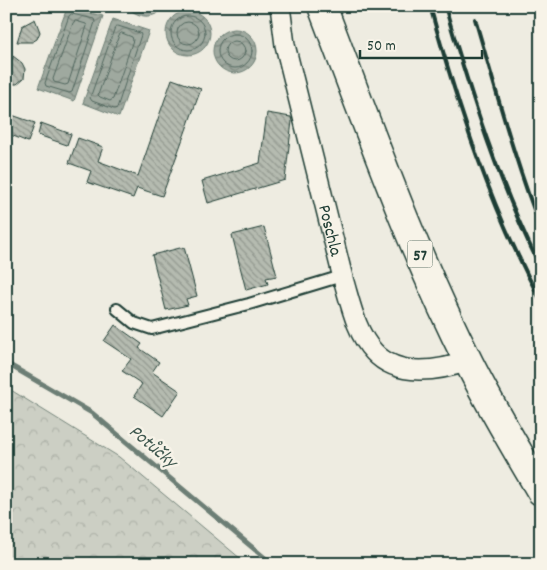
<svg xmlns="http://www.w3.org/2000/svg" width="547" height="570" font-family="Dekko,sans-serif">
<style>
.forest{fill:url(#forest-crowns);stroke:#76867c}
.water{fill:url(#water-waves);stroke:#6c7e74}
.lines{fill:none;stroke-linecap:round;stroke-linejoin:round}
.shore{stroke:#52685f;stroke-width:1}
.stream{stroke:#6c7e74;stroke-width:5}
.building{fill:url(#building-back-hatch);stroke:#1f3d34}
.lane-casing{stroke:#1f3d34;stroke-width:14}
.street-casing{stroke:#1f3d34;stroke-width:22}
.primary-casing{stroke:#1f3d34;stroke-width:31}
.lane{stroke:#f7f3e8;stroke-width:10}
.street{stroke:#f7f3e8;stroke-width:19}
.primary{stroke:#f7f3e8;stroke-width:28}
.rail{stroke:#1f3d34;stroke-width:4}
.labels{text-anchor:middle;stroke-width:5;stroke-linejoin:round;paint-order:stroke}
.shield{fill:#f7f3e8;stroke:#60746a;stroke-width:1}
.shield-label{font-size:16px;font-weight:bold;fill:#1f3d34}
.street-label{font-size:18px;fill:#1f3d34;stroke:#f7f3e8}
.water-label{font-size:19px;font-style:italic;fill:#3f584f;stroke:#f7f3e8}
</style>
<defs>
<pattern id="forest-crowns" width="20" height="18" patternUnits="userSpaceOnUse" patternTransform="scale(1.25)"><rect width="20" height="18" fill="#cccfc4"/><path d="M2 6a3 3 0 1 1 6 0M12 15a3 3 0 1 1 6 0" fill="none" stroke="#afb3a9"/></pattern>
<pattern id="water-waves" width="16" height="10" patternUnits="userSpaceOnUse" patternTransform="scale(1.25)"><rect width="16" height="10" fill="#9fa99f"/><path d="M0 5q4-4 8 0t8 0" fill="none" stroke="#818b82"/></pattern>
<pattern id="building-back-hatch" width="6" height="6" patternUnits="userSpaceOnUse" patternTransform="scale(1.25)"><rect width="6" height="6" fill="#b5bbb0"/><path d="M-1 5l2 2M0 0l6 6M5-1l2 2" fill="none" stroke="#939990"/></pattern>
</defs>
<rect width="100%" height="100%" fill="#eeece1"/>
<filter id="ink" filterUnits="userSpaceOnUse"><feTurbulence type="fractalNoise" baseFrequency=".02" numOctaves="2"/><feDisplacementMap in="SourceGraphic" scale="10" xChannelSelector="R" yChannelSelector="G"/><feConvolveMatrix kernelMatrix="1 2 1 2 8 2 1 2 1" color-interpolation-filters="sRGB"/></filter>
<g filter="url(#ink)">
<polygon class="forest" points="6,387 119,457 247,564 6,564"/>
<g class="water">
<path d="M126,6H164C155,21 137,18 126,6Z"/>
<polygon points="67,8 103,16 74,101 38,88"/>
<circle cx="188" cy="33" r="22"/>
<polygon points="113,19 149,31 119,117 83,103"/>
<circle cx="235" cy="51" r="22"/>
</g>
<g class="lines">
<g class="shore">
<polygon points="72,14 94,19 95,22 72,92 69,93 46,86 45,83 69,16"/>
<circle cx="188" cy="33" r="17"/>
<polygon points="76,21 86,24 87,26 68,84 65,85 54,82 53,79 73,23"/>
<circle cx="188" cy="33" r="11"/>
<polygon points="118,26 140,33 141,35 117,108 114,109 92,101 90,98 115,27"/>
<polygon points="122,33 132,37 133,40 113,99 110,101 100,97 98,95 119,35"/>
<circle cx="235" cy="51" r="17"/>
<circle cx="235" cy="51" r="10"/>
</g>
<polyline class="stream" points="6,363 92,413 272,564"/>
</g>
<g class="building">
<polygon points="35,19 40,32 37,39 32,42 17,42 22,26"/>
<polygon points="6,47 12,60 13,56 22,63 25,69 24,78 17,84 6,84"/>
<polygon points="172,79 201,89 162,196 137,188 133,198 87,182 91,171 69,163 78,138 103,147 98,161 138,176"/>
<polygon points="6,113 35,123 28,142 6,133"/>
<polygon points="267,113 291,117 292,121 285,180 208,203 202,181 260,163"/>
<polygon points="41,123 71,134 67,145 38,135"/>
<polygon points="264,227 277,276 266,278 268,284 246,290 232,235"/>
<polygon points="184,247 197,296 186,299 188,305 166,310 152,255"/>
<polygon points="115,325 142,344 139,348 159,362 152,372 180,391 163,416 134,396 142,384 122,371 131,359 104,341"/>
</g>
<g class="lines">
<g class="lane-casing">
<polyline id="lane" points="117,309 134,323 152,329 249,304 342,276"/>
</g>
<g class="street-casing">
<g id="street">
<path id="s1" d="M280,6L285,45L344,282C351,306 357,334 374,352C398,378 439,371 468,361"/>
</g>
</g>
<g class="primary-casing">
<path id="primary" d="M322,6C368,126 411,248 469,363C491,407 516,449 541,491"/>
</g>
<use href="#lane" class="lane"/>
<use href="#street" class="street"/>
<use href="#primary" class="primary"/>
<g class="rail">
<path d="M430,6C458,107 491,209 541,301"/>
<path d="M445,6C471,95 499,185 541,268"/>
<path d="M475,19C496,89 514,160 541,228"/>
</g>
</g>
</g>
<g class="labels">
<rect class="shield" x="407.5" y="240.5" width="25" height="27" rx="4"/>
<g class="shield-label">
<text x="420" y="260">57</text>
</g>
<g class="street-label">
<text dy="6" stroke="none"><textPath href="#s1" startOffset="230">Poschla</textPath></text>
</g>
<g class="water-label">
<text transform="translate(154 445) rotate(40)" y="7">Potůčky</text>
</g>
</g>
<rect width="547" height="570" fill="none" stroke="#f7f3e8" stroke-width="25"/>
<rect x="12" y="12" width="522" height="545" fill="none" stroke="#1f3d34" stroke-width="2" filter="url(#ink)"/>
<path d="M360 50v8h122v-8" fill="none" stroke="#1f3d34" stroke-width="2.5"/>
<text x="367" y="50" font-size="15" fill="#1f3d34" stroke="#f7f3e8" stroke-width="4" paint-order="stroke">50 m</text>
</svg>
